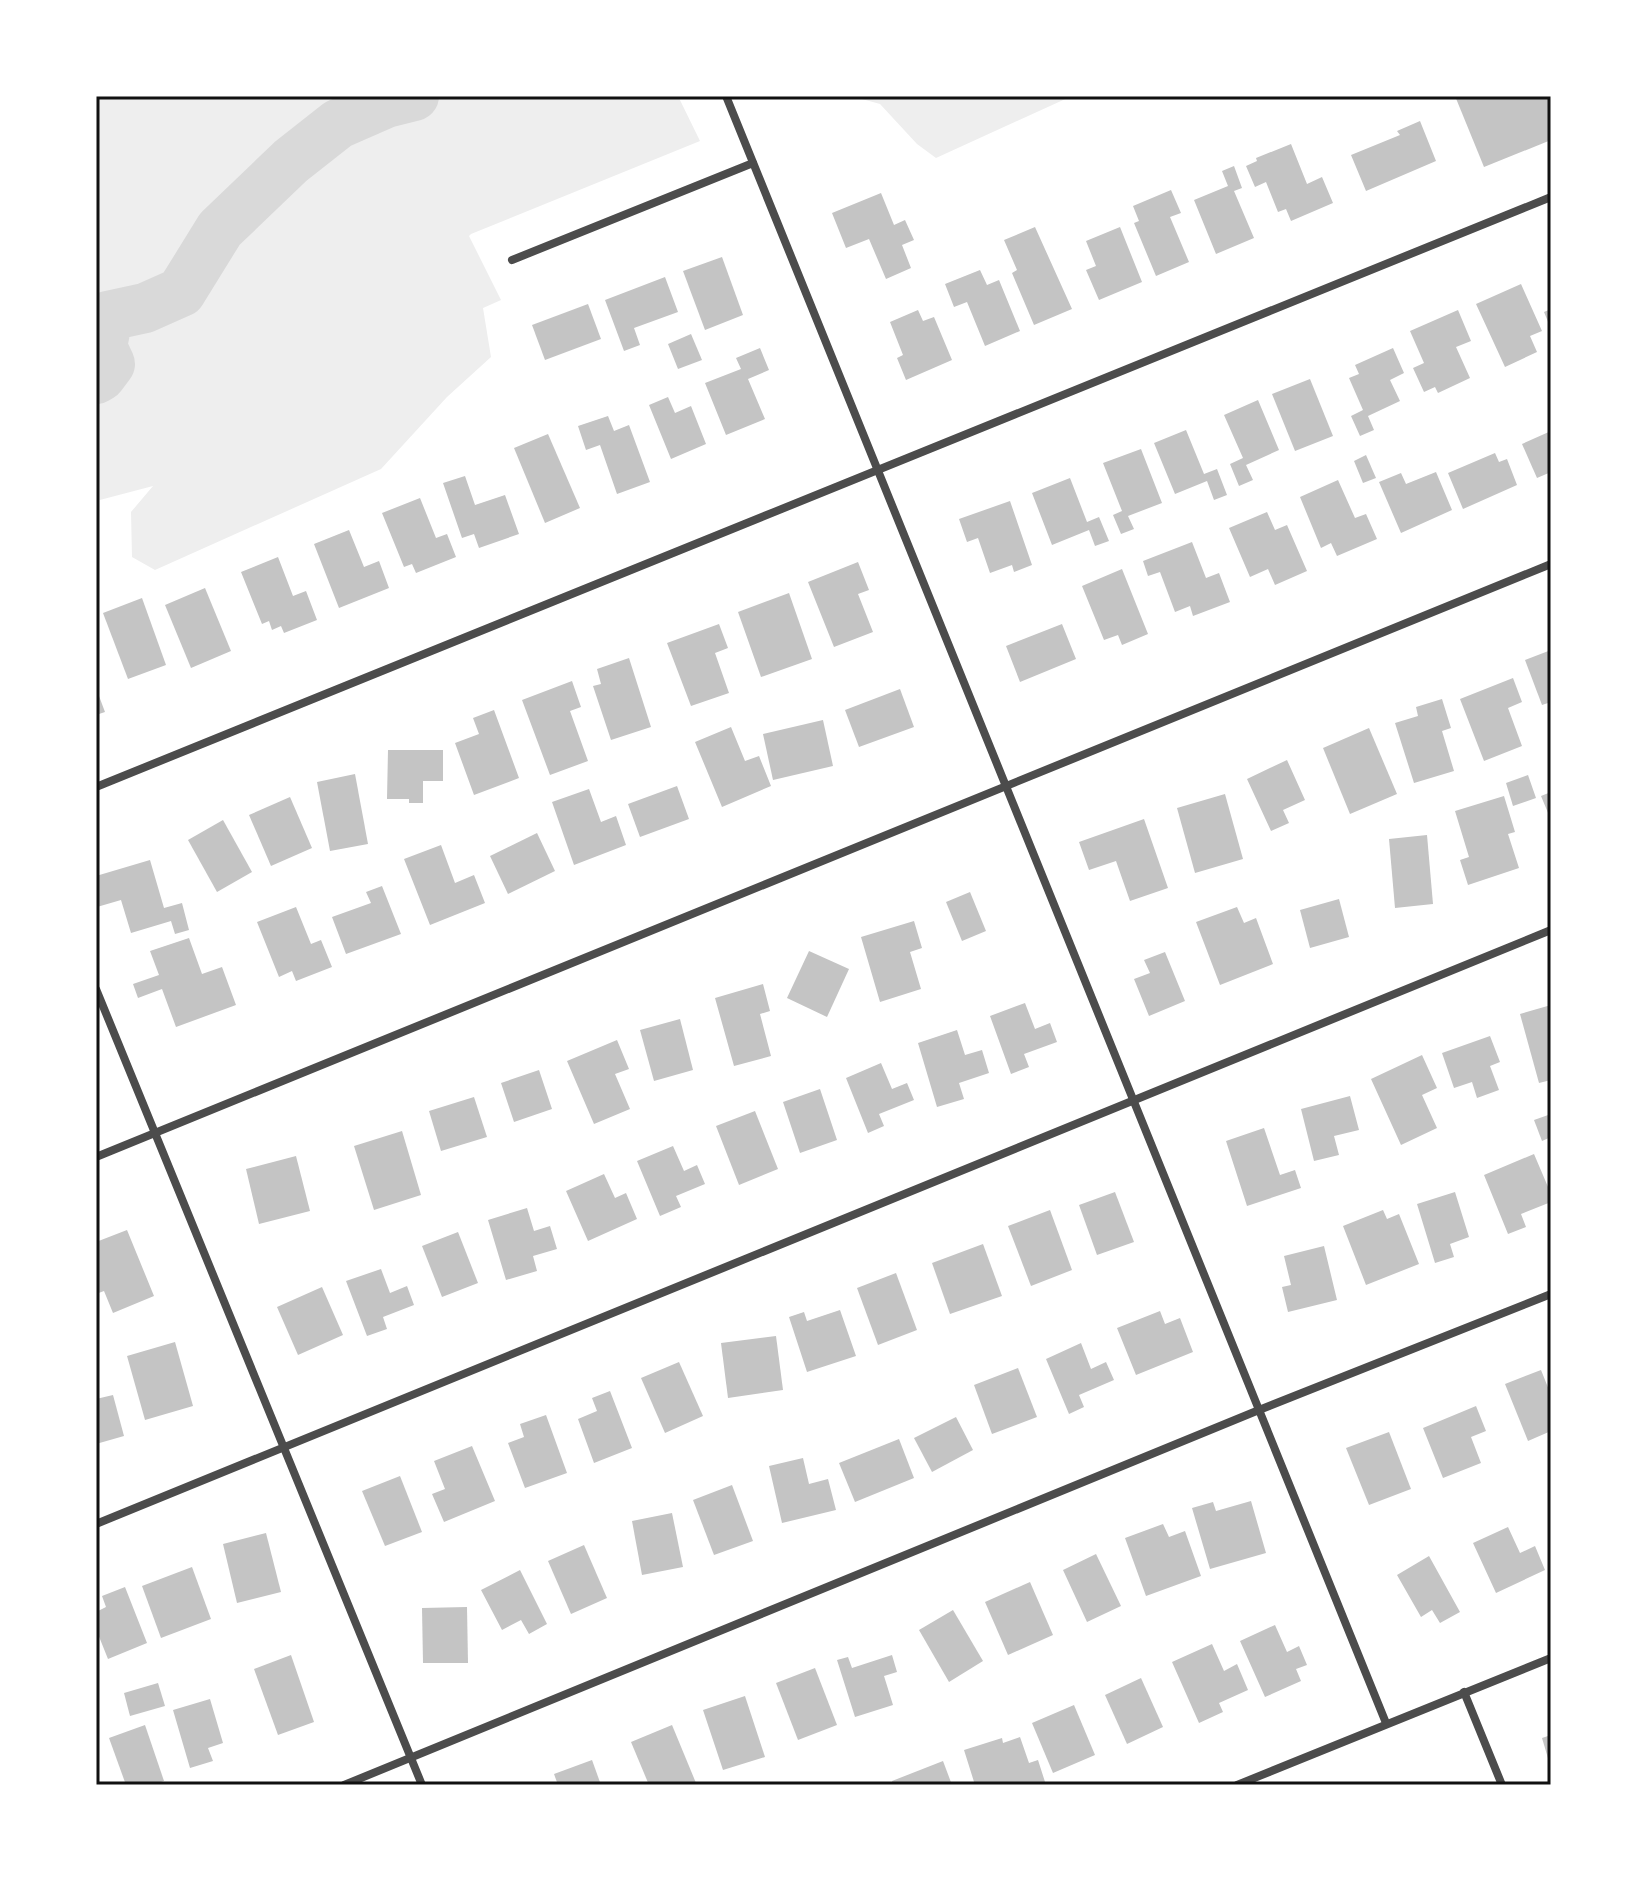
<svg xmlns="http://www.w3.org/2000/svg" width="1647" height="1881" font-family="Merriweather,serif">
<style>
.green{fill:#eee}
.lines{fill:none;stroke-linecap:round;stroke-linejoin:round}
.river{stroke:#d9d9d9;stroke-width:50}
.building{fill:#c4c4c4}
.minor{stroke:#4c4c4c;stroke-width:8}
.neatline{fill:none;stroke:#111;stroke-width:3}
</style>
<rect width="100%" height="100%" fill="#fff"/>
<g class="green">
<polygon points="96,96 678,96 700,141 471,234 469,236 501,300 483,308 491,357 447,397 381,469 155,570 132,557 131,512 153,486 96,501"/>
<polygon points="851,96 1072,96 936,158 917,144 880,104"/>
</g>
<g class="lines">
<polyline class="river" points="96,379 101,376 110,364 102,347 108,316 145,308 181,292 220,229 291,161 338,124 386,103 414,96"/>
</g>
<g class="building">
<polygon points="1455,96 1551,96 1551,140 1484,167"/>
<polygon points="1420,121 1436,161 1366,191 1351,155 1400,135 1397,131"/>
<polygon points="1291,144 1307,184 1322,177 1333,203 1291,221 1286,209 1278,212 1266,182 1255,187 1246,166 1257,161 1256,158"/>
<polygon points="1234,166 1242,188 1234,191 1254,238 1216,254 1194,200 1228,186 1222,171"/>
<polygon points="1171,190 1181,213 1170,217 1189,262 1156,276 1134,223 1139,221 1133,206"/>
<polygon points="881,193 894,225 905,220 914,240 902,245 911,268 886,279 869,239 846,248 832,213"/>
<polygon points="1035,227 1072,309 1034,325 1012,273 1017,270 1004,240"/>
<polygon points="1120,227 1142,282 1099,300 1086,270 1096,266 1086,241"/>
<polygon points="722,257 743,315 705,330 683,271"/>
<polygon points="980,270 987,285 999,280 1020,331 985,346 967,302 954,307 945,284"/>
<polygon points="665,277 678,312 634,328 640,345 624,351 605,300"/>
<polygon points="1521,284 1542,331 1530,336 1537,352 1505,367 1476,304"/>
<polygon points="588,304 601,339 545,360 532,325"/>
<polygon points="1551,309 1551,329 1544,312"/>
<polygon points="918,310 923,321 934,317 952,360 906,380 897,358 903,355 890,322"/>
<polygon points="1458,310 1471,341 1456,347 1470,378 1438,393 1435,387 1424,392 1413,368 1424,363 1410,331"/>
<polygon points="691,334 702,360 678,369 668,344"/>
<polygon points="760,348 769,370 748,379 765,419 726,435 705,383 741,369 736,358"/>
<polygon points="1393,348 1404,373 1390,380 1400,401 1368,416 1374,430 1360,436 1351,416 1363,410 1349,378 1359,374 1355,365"/>
<polygon points="1310,379 1333,436 1295,451 1272,394"/>
<polygon points="668,397 675,413 691,406 706,444 671,459 649,405"/>
<polygon points="1258,400 1279,450 1246,465 1253,480 1239,486 1230,464 1243,458 1224,415"/>
<polygon points="608,416 614,431 629,425 650,482 617,494 600,445 586,450 578,426"/>
<polygon points="1186,430 1204,474 1217,469 1227,495 1214,500 1207,481 1175,494 1154,443"/>
<polygon points="1551,431 1551,472 1537,478 1522,444"/>
<polygon points="548,434 580,508 545,523 514,448"/>
<polygon points="1141,449 1162,503 1128,516 1134,529 1121,534 1113,515 1122,511 1103,463"/>
<polygon points="1495,453 1499,462 1507,459 1517,485 1463,509 1448,473"/>
<polygon points="1366,455 1376,478 1363,483 1354,461"/>
<polygon points="1436,472 1452,510 1401,533 1379,482 1401,473 1406,484"/>
<polygon points="465,476 475,505 505,495 519,534 479,548 474,534 462,538 443,483"/>
<polygon points="1070,478 1087,522 1099,517 1109,541 1095,546 1089,530 1052,545 1032,493"/>
<polygon points="1338,480 1355,518 1366,514 1377,539 1337,556 1331,543 1321,548 1300,497"/>
<polygon points="420,498 436,538 447,534 456,557 416,573 412,564 404,567 382,513"/>
<polygon points="1010,501 1032,565 1014,572 1012,565 990,573 978,538 967,542 959,519"/>
<polygon points="1267,512 1275,530 1287,525 1307,571 1275,585 1268,569 1250,577 1229,528"/>
<polygon points="349,530 364,567 379,561 389,588 339,608 314,544"/>
<polygon points="1192,542 1206,578 1219,573 1230,602 1193,616 1190,606 1175,612 1160,572 1148,576 1143,561"/>
<polygon points="278,557 293,596 306,591 317,620 284,633 281,626 272,630 269,621 262,624 241,572"/>
<polygon points="858,562 869,590 858,594 873,632 834,647 808,582"/>
<polygon points="1122,569 1148,634 1122,645 1118,635 1104,640 1082,586"/>
<polygon points="205,588 231,651 191,668 165,605"/>
<polygon points="789,593 812,659 761,677 738,612"/>
<polygon points="142,598 166,665 128,679 103,613"/>
<polygon points="719,624 728,648 715,653 729,693 691,706 667,643"/>
<polygon points="1062,624 1076,659 1020,682 1006,646"/>
<polygon points="1551,650 1551,702 1542,705 1525,660"/>
<polygon points="629,658 651,727 611,740 593,686 601,684 597,669"/>
<polygon points="1513,678 1522,702 1508,708 1522,746 1484,761 1460,699"/>
<polygon points="572,681 581,707 570,711 588,761 550,775 522,700"/>
<polygon points="96,688 105,712 96,715"/>
<polygon points="900,689 914,727 859,747 845,710"/>
<polygon points="1442,699 1451,728 1442,731 1454,771 1414,783 1395,723 1418,716 1416,707"/>
<polygon points="494,710 519,778 474,795 455,743 479,734 473,718"/>
<polygon points="823,720 833,766 773,780 763,734"/>
<polygon points="731,727 745,761 759,756 771,786 722,807 695,742"/>
<polygon points="1369,728 1397,794 1350,814 1323,748"/>
<polygon points="388,750 443,750 443,781 423,781 423,803 409,803 409,799 387,799"/>
<polygon points="1287,760 1305,800 1283,810 1289,823 1271,831 1247,779"/>
<polygon points="355,774 368,844 330,851 317,782"/>
<polygon points="1528,775 1536,798 1513,806 1506,783"/>
<polygon points="677,786 689,819 640,837 628,804"/>
<polygon points="589,789 601,822 616,816 626,845 574,865 552,802"/>
<polygon points="1551,792 1551,820 1541,796"/>
<polygon points="1225,794 1243,859 1195,873 1177,808"/>
<polygon points="1504,796 1515,832 1508,834 1519,868 1468,885 1460,860 1469,857 1455,811"/>
<polygon points="290,797 312,848 271,866 249,815"/>
<polygon points="1144,819 1168,888 1130,901 1116,861 1089,870 1079,842"/>
<polygon points="223,820 252,872 217,892 188,840"/>
<polygon points="537,833 555,871 508,894 490,856"/>
<polygon points="1427,835 1433,904 1395,908 1389,839"/>
<polygon points="441,845 455,883 474,875 485,903 430,925 404,859"/>
<polygon points="150,860 164,908 182,903 189,930 175,934 171,921 131,933 121,900 97,907 96,876"/>
<polygon points="382,886 401,934 346,954 332,917 371,903 366,892"/>
<polygon points="970,892 986,931 962,941 946,902"/>
<polygon points="1339,899 1349,937 1310,948 1300,910"/>
<polygon points="296,907 311,944 321,940 332,967 296,981 292,971 279,977 257,922"/>
<polygon points="1237,907 1244,923 1256,918 1273,964 1220,985 1196,922"/>
<polygon points="914,921 922,948 910,952 921,989 880,1002 861,937"/>
<polygon points="189,938 202,974 222,967 236,1005 176,1027 162,989 138,998 133,984 159,975 150,951"/>
<polygon points="809,951 849,969 827,1017 787,998"/>
<polygon points="1165,952 1185,1001 1149,1016 1134,979 1150,973 1144,960"/>
<polygon points="763,984 770,1011 760,1014 771,1056 734,1066 715,998"/>
<polygon points="1025,1003 1035,1029 1050,1023 1057,1042 1024,1054 1029,1067 1011,1074 990,1016"/>
<polygon points="1551,1005 1551,1080 1539,1083 1520,1014"/>
<polygon points="680,1019 693,1070 654,1081 640,1030"/>
<polygon points="957,1030 965,1055 982,1050 989,1073 959,1083 964,1099 937,1107 918,1043"/>
<polygon points="1490,1036 1500,1062 1490,1066 1499,1090 1477,1098 1472,1082 1454,1088 1442,1053"/>
<polygon points="617,1040 629,1069 615,1074 630,1109 594,1124 567,1061"/>
<polygon points="1422,1055 1437,1088 1422,1095 1437,1128 1401,1145 1371,1079"/>
<polygon points="881,1063 892,1089 907,1083 914,1100 879,1114 884,1126 868,1133 846,1078"/>
<polygon points="539,1070 552,1109 514,1122 501,1083"/>
<polygon points="820,1089 837,1140 800,1153 783,1102"/>
<polygon points="1350,1096 1359,1130 1334,1136 1339,1155 1314,1161 1301,1109"/>
<polygon points="474,1097 487,1137 441,1151 429,1111"/>
<polygon points="755,1111 778,1169 739,1185 716,1126"/>
<polygon points="1551,1114 1551,1137 1542,1141 1534,1120"/>
<polygon points="1264,1128 1280,1175 1295,1170 1301,1188 1247,1206 1226,1141"/>
<polygon points="402,1131 421,1195 374,1210 354,1146"/>
<polygon points="673,1146 684,1171 697,1165 705,1184 676,1196 681,1207 660,1216 637,1161"/>
<polygon points="1534,1154 1551,1194 1551,1202 1521,1214 1526,1227 1508,1234 1484,1175"/>
<polygon points="296,1156 310,1211 259,1224 246,1169"/>
<polygon points="604,1174 615,1198 626,1193 637,1219 588,1241 566,1191"/>
<polygon points="1115,1192 1134,1242 1097,1255 1079,1205"/>
<polygon points="1455,1192 1469,1237 1450,1244 1454,1257 1435,1263 1417,1204"/>
<polygon points="527,1208 534,1231 550,1226 557,1249 533,1256 537,1271 506,1280 488,1220"/>
<polygon points="1050,1210 1072,1270 1031,1286 1008,1226"/>
<polygon points="1383,1210 1387,1219 1399,1214 1419,1264 1366,1285 1343,1226"/>
<polygon points="127,1230 154,1296 113,1313 104,1291 96,1294 96,1242"/>
<polygon points="458,1232 478,1283 442,1297 422,1246"/>
<polygon points="983,1244 1002,1296 950,1314 932,1263"/>
<polygon points="1324,1246 1337,1300 1288,1312 1282,1287 1291,1285 1284,1256"/>
<polygon points="381,1269 390,1293 407,1286 414,1305 383,1317 387,1329 367,1336 346,1281"/>
<polygon points="896,1273 917,1330 878,1345 857,1288"/>
<polygon points="322,1287 343,1335 298,1355 277,1307"/>
<polygon points="840,1310 856,1356 807,1372 789,1317 804,1312 807,1321"/>
<polygon points="1160,1311 1165,1324 1180,1318 1193,1352 1136,1375 1117,1328"/>
<polygon points="776,1336 783,1390 728,1398 721,1343"/>
<polygon points="175,1342 193,1406 145,1420 127,1356"/>
<polygon points="1081,1343 1091,1369 1106,1362 1114,1380 1079,1395 1084,1407 1069,1414 1046,1359"/>
<polygon points="679,1362 703,1416 665,1433 641,1378"/>
<polygon points="1018,1368 1037,1417 992,1434 974,1385"/>
<polygon points="1541,1370 1551,1395 1551,1431 1528,1441 1505,1384"/>
<polygon points="610,1391 632,1448 594,1463 578,1419 597,1411 592,1398"/>
<polygon points="113,1395 124,1436 96,1444 96,1399"/>
<polygon points="1476,1406 1486,1431 1471,1437 1481,1463 1443,1478 1423,1428"/>
<polygon points="546,1415 567,1473 525,1488 508,1443 524,1437 520,1424"/>
<polygon points="956,1417 973,1450 932,1472 914,1438"/>
<polygon points="1389,1432 1411,1489 1369,1505 1346,1448"/>
<polygon points="899,1439 914,1478 855,1502 839,1463"/>
<polygon points="472,1446 495,1501 444,1522 432,1494 445,1489 434,1461"/>
<polygon points="803,1458 809,1484 828,1479 836,1510 782,1523 769,1466"/>
<polygon points="400,1476 422,1532 385,1546 362,1491"/>
<polygon points="732,1485 753,1541 714,1555 693,1500"/>
<polygon points="1251,1501 1266,1553 1210,1569 1192,1508 1213,1502 1216,1511"/>
<polygon points="672,1513 683,1567 642,1575 632,1521"/>
<polygon points="1163,1524 1169,1537 1185,1531 1201,1576 1146,1596 1125,1538"/>
<polygon points="1508,1527 1520,1553 1535,1546 1545,1570 1496,1593 1473,1543"/>
<polygon points="266,1533 281,1592 237,1603 223,1544"/>
<polygon points="584,1545 607,1598 571,1614 548,1561"/>
<polygon points="1096,1554 1121,1606 1087,1622 1063,1570"/>
<polygon points="1429,1556 1460,1612 1440,1623 1432,1610 1421,1617 1397,1575"/>
<polygon points="192,1567 211,1619 161,1638 142,1586"/>
<polygon points="520,1570 547,1624 529,1634 521,1620 502,1630 481,1590"/>
<polygon points="1030,1582 1053,1635 1008,1655 985,1602"/>
<polygon points="125,1587 147,1643 108,1659 96,1629 96,1612 106,1607 102,1596"/>
<polygon points="467,1607 468,1663 423,1663 422,1608"/>
<polygon points="953,1610 983,1661 949,1682 919,1630"/>
<polygon points="1275,1625 1287,1652 1299,1646 1307,1665 1296,1669 1301,1681 1265,1697 1240,1641"/>
<polygon points="1212,1644 1224,1671 1237,1664 1248,1690 1219,1703 1223,1712 1199,1723 1172,1662"/>
<polygon points="291,1655 314,1722 278,1735 254,1669"/>
<polygon points="892,1655 897,1672 884,1676 893,1705 855,1717 837,1660 848,1657 852,1668"/>
<polygon points="815,1668 837,1725 798,1740 776,1683"/>
<polygon points="1141,1678 1163,1727 1127,1744 1105,1695"/>
<polygon points="158,1683 165,1706 130,1716 124,1693"/>
<polygon points="745,1696 765,1757 723,1770 703,1710"/>
<polygon points="210,1699 223,1743 208,1748 213,1761 190,1768 173,1710"/>
<polygon points="1074,1705 1095,1755 1053,1773 1032,1723"/>
<polygon points="145,1725 164,1781 152,1785 126,1785 109,1738"/>
<polygon points="672,1725 696,1783 649,1785 631,1742"/>
<polygon points="1551,1735 1551,1765 1550,1765 1542,1738"/>
<polygon points="1020,1737 1029,1763 1038,1760 1046,1785 975,1785 964,1750 1002,1738 1003,1743"/>
<polygon points="592,1760 601,1785 558,1785 554,1774"/>
<polygon points="943,1761 952,1785 893,1785 892,1781"/>
</g>
<g class="lines">
<g class="minor">
<polyline points="726,96 1386,1723"/>
<polyline points="512,260 753,163"/>
<polyline points="96,787 1551,197"/>
<polyline points="96,989 422,1785"/>
<polyline points="96,1157 1551,564"/>
<polyline points="96,1524 1551,930"/>
<polyline points="1464,1692 1502,1785"/>
<polyline points="344,1785 1259,1410 1551,1294"/>
<polyline points="1237,1785 1551,1658"/>
</g>
</g>
<rect width="1647" height="1881" fill="none" stroke="#ffffff" stroke-width="196"/>
<rect x="98" y="98" width="1451" height="1685" class="neatline"/>
</svg>
